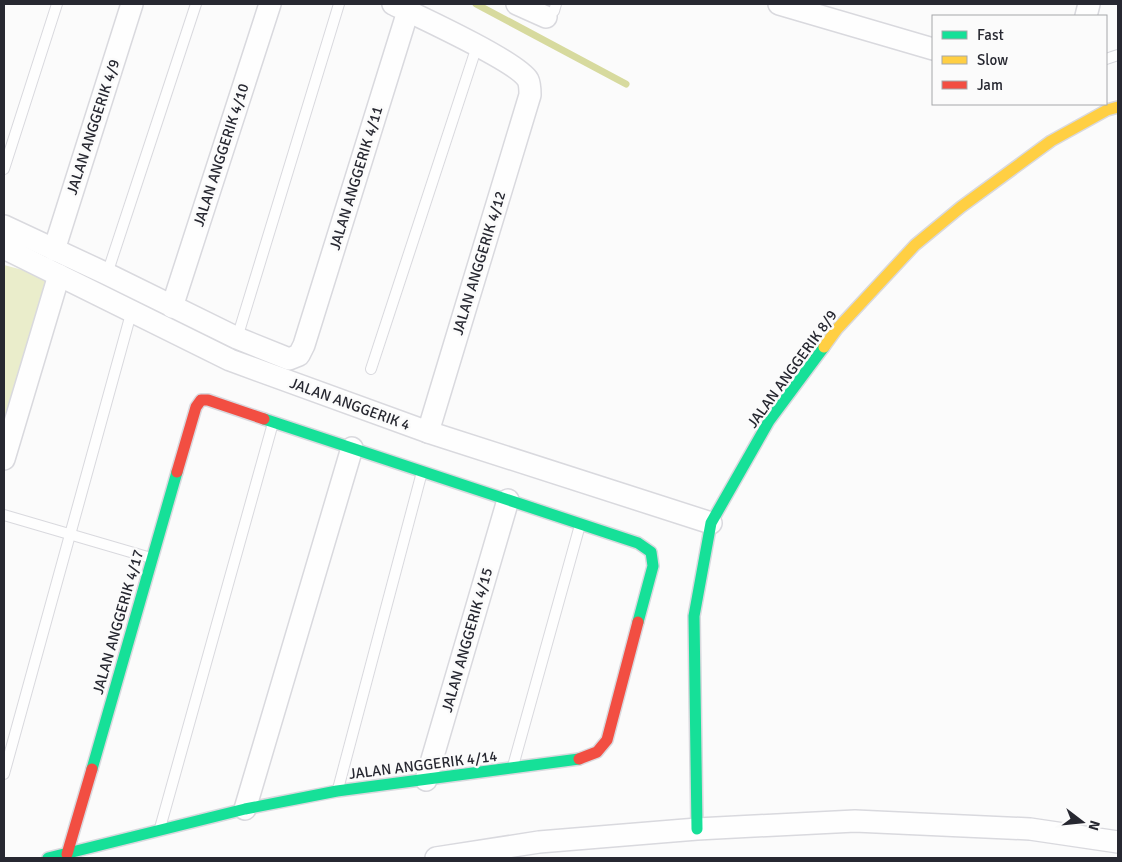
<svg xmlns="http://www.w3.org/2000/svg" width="1122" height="862" font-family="Signika,sans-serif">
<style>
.green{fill:#eaedcb}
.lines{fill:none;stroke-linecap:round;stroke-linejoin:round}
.stream{stroke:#d7da9e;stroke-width:7}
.lane-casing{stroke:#d9d9de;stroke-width:12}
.street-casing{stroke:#d9d9de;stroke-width:24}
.fast-casing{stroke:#d9d9de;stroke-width:14}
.slow-casing{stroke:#d9d9de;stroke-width:14}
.jam-casing{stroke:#d9d9de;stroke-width:14}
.lane{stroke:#fefefe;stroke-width:10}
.street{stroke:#fefefe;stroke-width:21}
.fast{stroke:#16e098;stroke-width:11}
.slow{stroke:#ffcf43;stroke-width:11}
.jam{stroke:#f24e42;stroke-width:11}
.labels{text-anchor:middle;stroke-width:5;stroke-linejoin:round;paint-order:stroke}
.street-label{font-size:15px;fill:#272831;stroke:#fbfbfb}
</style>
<rect width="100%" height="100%" fill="#fbfbfb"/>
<polygon class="green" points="4,265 49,277 4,424"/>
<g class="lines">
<polyline class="stream" points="476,4 626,84"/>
<g class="lane-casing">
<g id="lane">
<polyline points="546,17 554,11 556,4"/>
<polyline points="1106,59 1118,55"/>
<polyline points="4,169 57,4"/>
<polyline points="107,274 196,4"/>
<polyline points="237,338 339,4"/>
<polyline points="371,369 477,46"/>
<polyline points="4,515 151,558"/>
<polyline points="513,766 580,525"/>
<polyline points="4,774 132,310"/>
<polyline points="338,789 422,472"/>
<polyline points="160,828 273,423"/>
</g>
</g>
<g class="street-casing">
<g id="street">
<path d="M393,4C416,15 518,62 528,80C530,84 530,91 530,95L428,432"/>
<polyline points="517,4 546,17"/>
<polyline points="779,4 933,49"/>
<polyline points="1086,16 1089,4"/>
<polyline points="4,226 107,274 237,338 289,359 299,355 304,345 408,11"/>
<polyline points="4,248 230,360 428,432 711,523"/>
<polyline points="54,250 132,4"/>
<polyline points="172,307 270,4"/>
<polyline points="4,459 59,275"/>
<polyline points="426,780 508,500"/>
<polyline points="245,809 352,448"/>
<polyline points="436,858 539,842 697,829 855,821 1030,829 1118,842"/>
</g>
</g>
<g class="fast-casing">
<g id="fast">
<polyline points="264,419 638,543 651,552 653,566 638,622"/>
<polyline points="92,769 177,472"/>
<polyline points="697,829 694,616 711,523 769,421 824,347"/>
<polyline points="48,858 245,809 337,791 579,759"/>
</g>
</g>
<g class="slow-casing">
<polyline id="slow" points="824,347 837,329 915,245 961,207 1051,141 1107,110 1118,107"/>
</g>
<g class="jam-casing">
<g id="jam">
<polyline points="177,472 196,407 201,400 208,400 264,419"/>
<polyline points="579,759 597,752 607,740 638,622"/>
<polyline points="67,854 92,769"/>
</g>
</g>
<use href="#lane" class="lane"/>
<use href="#street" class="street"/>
<use href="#fast" class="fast"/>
<use href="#slow" class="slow"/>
<use href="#jam" class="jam"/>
</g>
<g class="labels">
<g class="street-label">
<text transform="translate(93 127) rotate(-72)" y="5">JALAN ANGGERIK 4/9</text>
<text transform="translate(221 155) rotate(-72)" y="5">JALAN ANGGERIK 4/10</text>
<text transform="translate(356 178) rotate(-73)" y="5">JALAN ANGGERIK 4/11</text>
<text transform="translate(479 263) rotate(-73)" y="5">JALAN ANGGERIK 4/12</text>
<text transform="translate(792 369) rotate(-54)" y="5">JALAN ANGGERIK 8/9</text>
<text transform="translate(350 404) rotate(20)" y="5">JALAN ANGGERIK 4</text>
<text transform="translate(118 622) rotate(-74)" y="5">JALAN ANGGERIK 4/17</text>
<text transform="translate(467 640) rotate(-74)" y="5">JALAN ANGGERIK 4/15</text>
<text transform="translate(423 765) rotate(-7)" y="5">JALAN ANGGERIK 4/14</text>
</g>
</g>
<rect width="1122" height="862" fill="none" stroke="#272831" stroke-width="10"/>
<rect x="932" y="15" width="175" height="90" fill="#fbfbfb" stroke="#a6a7aa"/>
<rect x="942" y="31" width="25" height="8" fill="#16e098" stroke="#a6a7aa"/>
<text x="977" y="40" font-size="15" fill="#272831">Fast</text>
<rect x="942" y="56" width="25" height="8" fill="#ffcf43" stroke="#a6a7aa"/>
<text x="977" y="65" font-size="15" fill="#272831">Slow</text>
<rect x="942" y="81" width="25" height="8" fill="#f24e42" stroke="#a6a7aa"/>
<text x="977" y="90" font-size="15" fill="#272831">Jam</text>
<g transform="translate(1082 822) rotate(106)" stroke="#fbfbfb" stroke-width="4" paint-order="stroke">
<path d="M0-4L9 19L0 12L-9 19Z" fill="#272831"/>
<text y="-8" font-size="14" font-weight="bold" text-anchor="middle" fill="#272831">N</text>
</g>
</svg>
